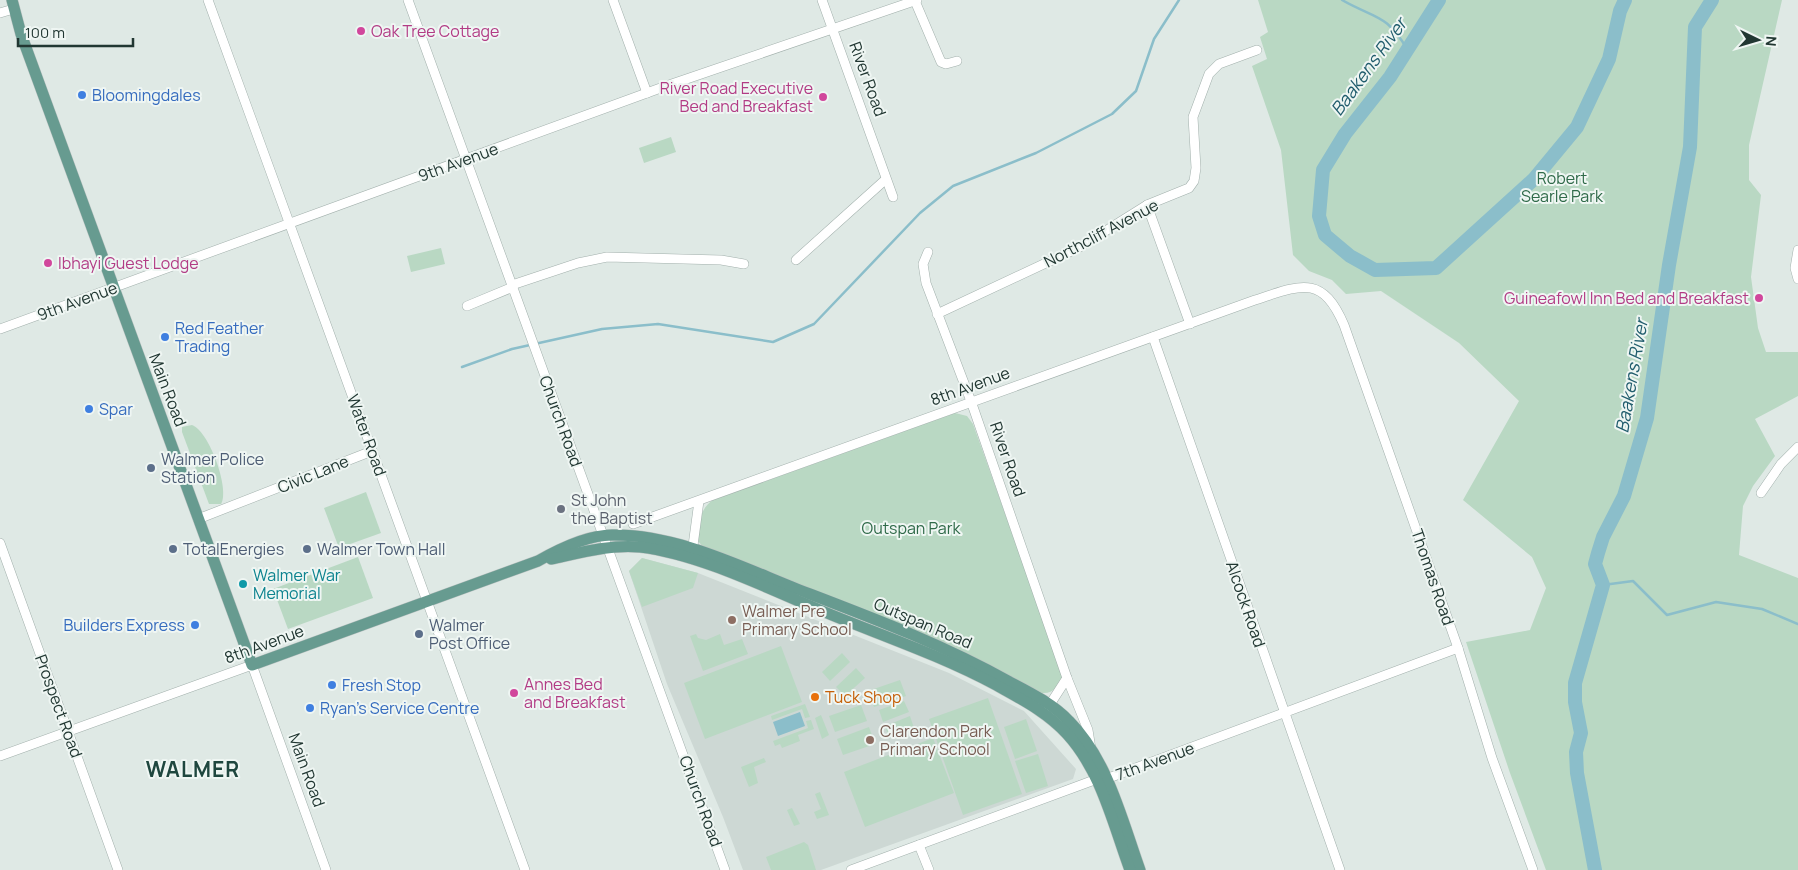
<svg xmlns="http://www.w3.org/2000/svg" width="1798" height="870" font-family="Manrope,sans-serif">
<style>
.built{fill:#cdd8d4}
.green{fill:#b9d8c3}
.water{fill:#8bbeca}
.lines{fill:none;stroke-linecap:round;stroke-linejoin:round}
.stream{stroke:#8bbeca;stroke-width:2.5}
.river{stroke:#8bbeca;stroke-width:14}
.minor-casing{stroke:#a2b0ac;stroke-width:10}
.major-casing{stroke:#bcc3c2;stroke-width:12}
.minor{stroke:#fff;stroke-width:9}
.major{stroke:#679b90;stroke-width:11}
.hotel-dot{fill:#d1479c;stroke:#eff6f3;stroke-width:2}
.shop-dot{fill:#3f7fe0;stroke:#eff6f3;stroke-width:2}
.service-dot{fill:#5c6f8a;stroke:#eff6f3;stroke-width:2}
.worship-dot{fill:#6b7280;stroke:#eff6f3;stroke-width:2}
.culture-dot{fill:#0f9aa8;stroke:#eff6f3;stroke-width:2}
.education-dot{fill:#8d6e63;stroke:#eff6f3;stroke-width:2}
.food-dot{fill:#e8710a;stroke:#eff6f3;stroke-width:2}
.labels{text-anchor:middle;stroke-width:4;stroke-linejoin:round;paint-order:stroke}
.hotel-label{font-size:16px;fill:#b23c85;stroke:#eff6f3;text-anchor:start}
.street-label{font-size:16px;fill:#213732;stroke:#eff6f3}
.shop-label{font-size:16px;fill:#366cbe;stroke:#eff6f3;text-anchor:start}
.park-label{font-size:16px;fill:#2f6a49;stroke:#eff6f3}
.service-label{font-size:16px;fill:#4e5e75;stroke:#eff6f3;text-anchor:start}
.worship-label{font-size:16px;fill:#5b616d;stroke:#eff6f3;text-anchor:start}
.culture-label{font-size:16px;fill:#0d838f;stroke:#eff6f3;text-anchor:start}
.education-label{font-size:16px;fill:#785e54;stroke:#eff6f3;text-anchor:start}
.food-label{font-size:16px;fill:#c56008;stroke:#eff6f3;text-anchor:start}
.water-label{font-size:18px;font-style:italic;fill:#215d6d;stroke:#eff6f3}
.district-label{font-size:21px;font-weight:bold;letter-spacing:1px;fill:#1f473f;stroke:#eff6f3}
</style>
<rect width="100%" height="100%" fill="#dfe9e5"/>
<polygon class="built" points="642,558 698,573 949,673 1024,711 1076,769 1073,779 821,870 743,870 723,817 667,684 629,571"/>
<g class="green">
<polygon points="1258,0 1782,0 1749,145 1749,180 1761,195 1751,277 1758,328 1766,352 1798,352 1798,396 1755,419 1775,456 1753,486 1743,506 1739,555 1798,578 1798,870 1546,870 1510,773 1466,642 1530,630 1546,588 1532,557 1463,500 1519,401 1459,343 1381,291 1346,294 1332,280 1309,271 1293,255 1281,150 1252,66 1267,59 1260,37 1268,32"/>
<polygon points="671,137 676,152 644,163 639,148"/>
<polygon points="441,248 445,264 411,272 407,256"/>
<path d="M955,413L967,416L973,424L1062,673L1063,676C1057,686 1054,694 1042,693L954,647L704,548L698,541C697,527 700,508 713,500Z"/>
<path d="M192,425C209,431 230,489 221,504H209L182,432V427Z"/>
<polygon points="366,492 381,533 339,548 324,508"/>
<polygon points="358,557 373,598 288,629 273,589"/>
<polygon points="642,558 698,573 693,588 642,607 629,571"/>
<polygon points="696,634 698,638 706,640 720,634 724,645 742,639 748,654 703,671 690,636"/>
<polygon points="781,646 802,702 705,739 684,683"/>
<polygon points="842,653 850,662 830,681 822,672"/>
<polygon points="856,668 865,678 845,696 836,687"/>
<polygon points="900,680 906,696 874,707 868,691"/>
<polygon points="988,698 1022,794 963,815 929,719"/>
<polygon points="904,701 909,712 883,722 879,710"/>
<polygon points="805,704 810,717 805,718 802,709 772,720 771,716"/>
<polygon points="861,705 867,721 835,732 829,716"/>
<polygon points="821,715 829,735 822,739 815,718"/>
<polygon points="910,716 914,728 889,738 885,726"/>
<polygon points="1026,719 1037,751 1015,759 1004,727"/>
<polygon points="811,720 814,729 798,735 800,741 782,748 780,744 775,746 773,741 808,728 806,721"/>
<polygon points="869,727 875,744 843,755 837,739"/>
<polygon points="933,738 954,793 865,827 844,772"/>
<polygon points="1038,754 1048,786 1026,793 1015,761"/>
<polygon points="764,758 766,762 754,767 758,783 749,787 741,767"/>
<polygon points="820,792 829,815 817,819 814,812 821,809 815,794"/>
<polygon points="792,808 800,824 794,826 787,810"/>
<polygon points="804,842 808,845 816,870 771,870 766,857"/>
</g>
<polygon class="water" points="800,712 805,726 778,736 773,722"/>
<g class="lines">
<g class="stream">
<path d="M1342,0C1375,19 1386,13 1407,49"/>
<polyline points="462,367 512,349 602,329 658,324 773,342 814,324 920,213 953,186 1036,153 1112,114 1136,91 1154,39 1179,0"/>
<polyline points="1603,585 1633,581 1667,615 1716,602 1762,609 1798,624"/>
</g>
<g class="river">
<polyline points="1439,0 1390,77 1345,134 1323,170 1319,216 1325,235 1350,256 1375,270 1436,268 1534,179 1577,127 1609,59 1620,11 1625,0"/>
<polyline points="1595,870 1577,773 1576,752 1581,733 1575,702 1575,683 1603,585 1595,564 1598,553 1603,537 1624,496 1647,418 1669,265 1690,147 1695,27 1712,0"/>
</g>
<g class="minor-casing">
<g id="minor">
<polyline points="208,0 525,870"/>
<polyline points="408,0 725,870"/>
<polyline points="613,0 647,93"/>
<polyline points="822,0 893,197"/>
<polyline points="915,1 941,62 946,64 957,61"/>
<polyline points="0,13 10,10"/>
<polyline points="1147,205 1190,324"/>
<polyline points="1798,250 1795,268 1798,279"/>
<polyline points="928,252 923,264 926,283 972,404 1067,678 1088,730 1091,749"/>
<polyline points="796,260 885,180"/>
<polyline points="512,285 578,263 607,257 721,260 744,264"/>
<polyline points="467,306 513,287"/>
<polyline points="937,314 1080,247 1147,205 1189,188 1194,181 1196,168 1193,117 1209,74 1219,64 1257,50"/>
<polyline points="0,329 666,86 917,0"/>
<polyline points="1153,337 1340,870"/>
<polyline points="1761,493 1781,464 1798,447"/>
<polyline points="198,519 372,451"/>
<path d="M633,524L1255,300C1301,285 1322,274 1344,325L1458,648L1492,758L1533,870"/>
<polyline points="0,543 118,870"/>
<polyline points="692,553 699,501"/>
<polyline points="1047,709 1067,678"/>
<polyline points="0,756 252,665 326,870"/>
<polyline points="919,845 929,870"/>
<polyline points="851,870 1097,779 1106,779 1458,648"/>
</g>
</g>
<g class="major-casing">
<g id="major">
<path d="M12,0L21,34L252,665L538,561C559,549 587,535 612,535C680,534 747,570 810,594C878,620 946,646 1010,682C1031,693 1053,704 1069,721C1108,760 1122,820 1140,870"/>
<path d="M551,559C579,553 611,544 640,547C699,554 767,588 822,611C880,635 940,655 996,685C1021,699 1047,712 1067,734C1101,771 1113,824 1130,870"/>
</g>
</g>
<use href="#minor" class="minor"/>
<use href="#major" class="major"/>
</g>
<g class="hotel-dot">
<circle cx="361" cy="31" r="5"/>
<circle cx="823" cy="97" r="5"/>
<circle cx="48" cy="263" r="5"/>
<circle cx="1759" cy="298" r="5"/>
<circle cx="514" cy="693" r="5"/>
</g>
<g class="shop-dot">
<circle cx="82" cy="95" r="5"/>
<circle cx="165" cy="337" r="5"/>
<circle cx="89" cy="409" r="5"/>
<circle cx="195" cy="625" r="5"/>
<circle cx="332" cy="685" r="5"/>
<circle cx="310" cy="708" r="5"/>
</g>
<g class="service-dot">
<circle cx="151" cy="468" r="5"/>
<circle cx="173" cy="549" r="5"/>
<circle cx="307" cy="549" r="5"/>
<circle cx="419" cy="634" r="5"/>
</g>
<circle class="worship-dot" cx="561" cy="509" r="5"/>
<circle class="culture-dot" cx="243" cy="584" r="5"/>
<g class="education-dot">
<circle cx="732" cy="620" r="5"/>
<circle cx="870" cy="740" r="5"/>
</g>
<circle class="food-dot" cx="815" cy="697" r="5"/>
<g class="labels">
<g class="hotel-label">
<text x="371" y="37">Oak Tree Cottage</text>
<text x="813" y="94" text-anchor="end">River Road Executive<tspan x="813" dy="18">Bed and Breakfast</tspan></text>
<text x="58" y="269">Ibhayi Guest Lodge</text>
<text x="1749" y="304" text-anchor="end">Guineafowl Inn Bed and Breakfast</text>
<text x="524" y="690">Annes Bed<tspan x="524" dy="18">and Breakfast</tspan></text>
</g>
<g class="street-label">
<text transform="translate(868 79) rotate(70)" y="6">River Road</text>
<text transform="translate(458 162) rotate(-20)" y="6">9th Avenue</text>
<text transform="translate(1101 233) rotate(-28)" y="6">Northcliff Avenue</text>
<text transform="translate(77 301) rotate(-20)" y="6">9th Avenue</text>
<text transform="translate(970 386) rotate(-20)" y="6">8th Avenue</text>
<text transform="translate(168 390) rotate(69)" y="6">Main Road</text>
<text transform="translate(561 421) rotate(70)" y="6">Church Road</text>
<text transform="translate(367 435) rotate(70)" y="6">Water Road</text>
<text transform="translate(1008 459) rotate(71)" y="6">River Road</text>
<text transform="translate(313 474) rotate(-22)" y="6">Civic Lane</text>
<text transform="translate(1433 577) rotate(71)" y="6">Thomas Road</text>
<text transform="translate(1246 604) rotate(71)" y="6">Alcock Road</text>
<text transform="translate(923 623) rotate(23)" y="6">Outspan Road</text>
<text transform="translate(264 644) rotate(-20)" y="6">8th Avenue</text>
<text transform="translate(59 706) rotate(70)" y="6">Prospect Road</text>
<text transform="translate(1155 761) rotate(-20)" y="6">7th Avenue</text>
<text transform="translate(307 770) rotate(70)" y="6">Main Road</text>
<text transform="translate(701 801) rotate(70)" y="6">Church Road</text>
</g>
<g class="shop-label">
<text x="92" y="101">Bloomingdales</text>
<text x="175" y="334">Red Feather<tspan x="175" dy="18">Trading</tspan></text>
<text x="99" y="415">Spar</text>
<text x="185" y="631" text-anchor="end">Builders Express</text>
<text x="342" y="691">Fresh Stop</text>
<text x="320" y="714">Ryan's Service Centre</text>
</g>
<g class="park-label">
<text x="1562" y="184">Robert<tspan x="1562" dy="18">Searle Park</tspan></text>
<text x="911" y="534">Outspan Park</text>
</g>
<g class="service-label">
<text x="161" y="465">Walmer Police<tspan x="161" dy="18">Station</tspan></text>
<text x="183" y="555">TotalEnergies</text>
<text x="317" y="555">Walmer Town Hall</text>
<text x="429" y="631">Walmer<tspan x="429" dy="18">Post Office</tspan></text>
</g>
<g class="worship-label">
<text x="571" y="506">St John<tspan x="571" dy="18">the Baptist</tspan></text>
</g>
<g class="culture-label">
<text x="253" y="581">Walmer War<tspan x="253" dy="18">Memorial</tspan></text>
</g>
<g class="education-label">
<text x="742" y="617">Walmer Pre<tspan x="742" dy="18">Primary School</tspan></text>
<text x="880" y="737">Clarendon Park<tspan x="880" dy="18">Primary School</tspan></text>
</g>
<g class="food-label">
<text x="825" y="703">Tuck Shop</text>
</g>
<g class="water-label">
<text transform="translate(1369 67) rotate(-54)" y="6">Baakens River</text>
<text transform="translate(1632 376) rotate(-80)" y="6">Baakens River</text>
</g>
<g class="district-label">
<text x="193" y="777">WALMER</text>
</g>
</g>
<g transform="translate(1758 40) rotate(95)" stroke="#eff6f3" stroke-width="4" paint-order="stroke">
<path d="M0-4L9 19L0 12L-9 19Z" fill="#213732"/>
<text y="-8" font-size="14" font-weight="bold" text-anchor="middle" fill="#213732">N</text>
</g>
<path d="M18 38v8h115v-8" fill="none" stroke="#213732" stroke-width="2.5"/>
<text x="25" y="38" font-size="15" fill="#213732" stroke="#eff6f3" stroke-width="4" paint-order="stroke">100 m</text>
</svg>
